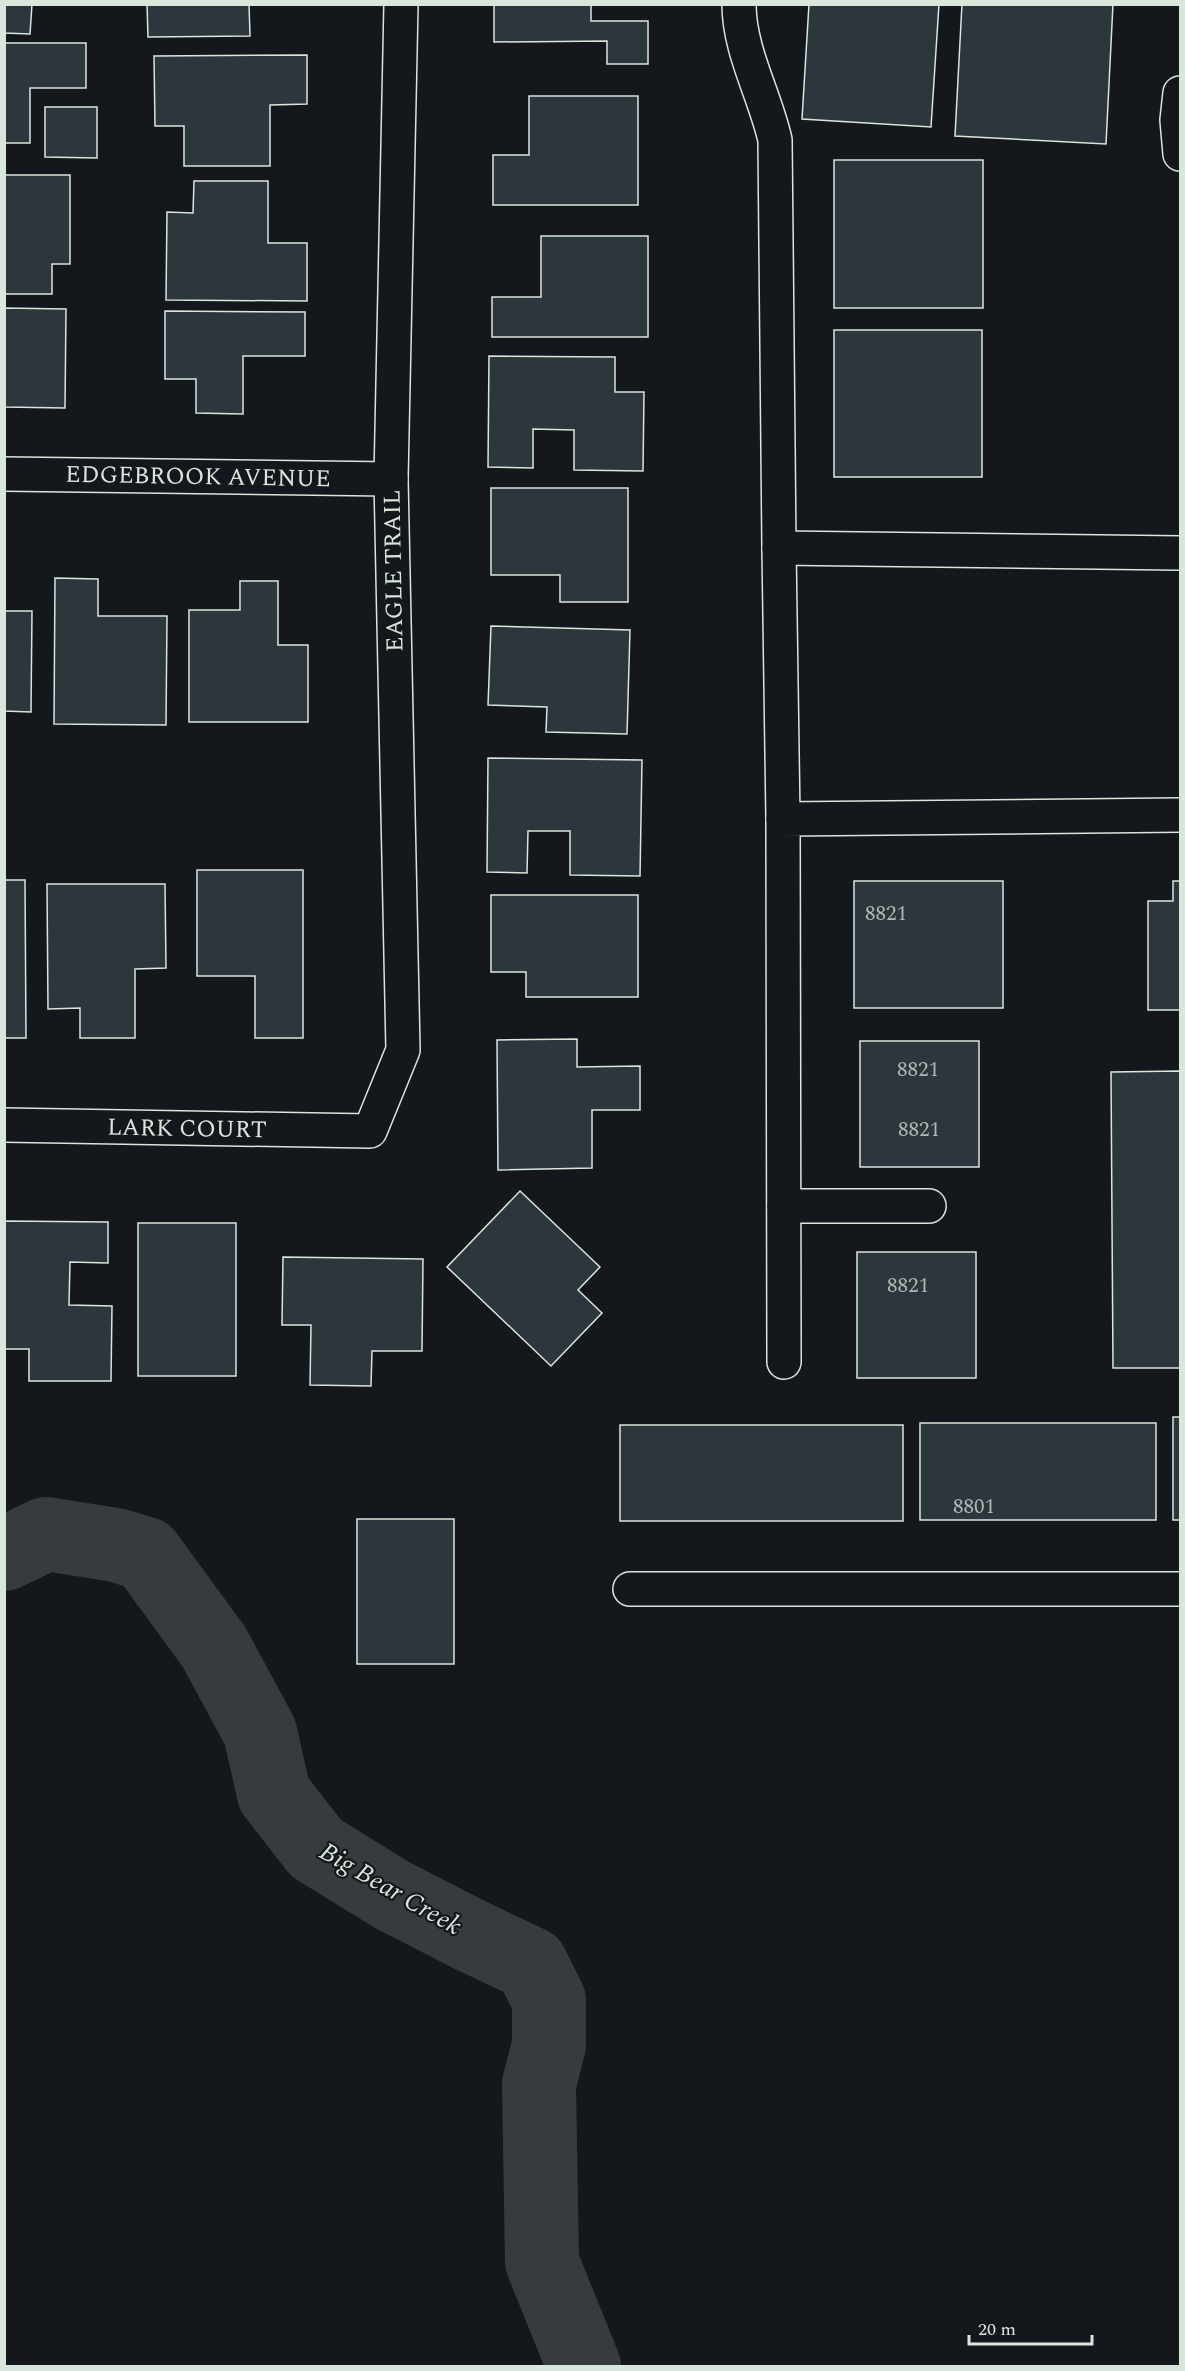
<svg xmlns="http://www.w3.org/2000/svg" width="1185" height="2371" font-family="Spectral,serif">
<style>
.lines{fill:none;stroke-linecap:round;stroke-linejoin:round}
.river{stroke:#363b3e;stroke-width:74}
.building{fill:#2c363c;stroke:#d8e6dc;stroke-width:1.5}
.minor-casing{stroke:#d8e6dc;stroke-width:36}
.minor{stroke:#14181c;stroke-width:33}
.labels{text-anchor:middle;stroke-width:4.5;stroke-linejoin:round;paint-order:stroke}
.number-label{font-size:21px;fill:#adbab4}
.street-label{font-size:24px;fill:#d8e6dc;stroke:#14181c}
.water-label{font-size:26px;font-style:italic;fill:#d8e6dc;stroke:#14181c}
</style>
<rect width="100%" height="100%" fill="#14181c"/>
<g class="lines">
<polyline class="river" points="4,1554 46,1534 116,1545 146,1554 214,1647 260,1732 274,1794 316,1848 392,1895 468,1934 531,1964 549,2000 549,2045 539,2084 542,2262 584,2366"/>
</g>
<g class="building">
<polygon points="4,4 32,4 30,34 4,33"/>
<polygon points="147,4 249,4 250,36 148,37"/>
<polygon points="494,4 591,4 591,21 648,21 648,64 607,64 607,41 494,42"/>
<polygon points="809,4 939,4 931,127 802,119"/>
<polygon points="962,4 1113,4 1106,144 955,136"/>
<polygon points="4,43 86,43 86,88 30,88 30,143 4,143"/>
<polygon points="307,55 307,104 270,105 270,166 184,166 184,126 155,126 154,56"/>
<polygon points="529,96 638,96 638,205 493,205 493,155 529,155"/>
<polygon points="45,107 97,107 97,158 45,157"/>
<rect x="834" y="160" width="149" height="148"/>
<polygon points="4,175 70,175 70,264 52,264 52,294 4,294"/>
<polygon points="194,181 268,181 268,243 307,243 307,301 166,300 167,212 193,213"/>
<polygon points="541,236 648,236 648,337 492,337 492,297 541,297"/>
<polygon points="4,308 66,309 65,408 4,407"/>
<polygon points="165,311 305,312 305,356 243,356 243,414 196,413 196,379 165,379"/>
<rect x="834" y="330" width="148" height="147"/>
<polygon points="489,356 615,357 615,392 644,392 643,471 574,470 574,430 533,429 533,468 488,467"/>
<polygon points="491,488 628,488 628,602 560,602 560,575 491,575"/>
<polygon points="55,578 98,579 98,616 167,616 166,725 54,724"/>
<polygon points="240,581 278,581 278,645 308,645 308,722 189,722 189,610 240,610"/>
<polygon points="4,611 32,611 31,712 4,711"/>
<polygon points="491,626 630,630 627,734 546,732 547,707 488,705"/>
<polygon points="488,758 642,760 640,876 570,875 570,831 528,831 527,873 487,872"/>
<polygon points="197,870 303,870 303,1038 255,1038 255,976 197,976"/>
<polygon points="4,880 25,880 26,1038 4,1038"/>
<rect x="854" y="881" width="149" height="127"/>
<polygon points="1173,881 1180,881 1180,1010 1148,1010 1148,901 1173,901"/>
<polygon points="47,884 165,884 166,968 135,969 135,1038 80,1038 80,1008 48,1009"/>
<polygon points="491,895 638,895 638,997 526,997 526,972 491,972"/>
<polygon points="577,1039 577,1067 640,1066 640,1110 592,1110 592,1168 498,1170 497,1040"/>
<rect x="860" y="1041" width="119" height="126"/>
<polygon points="1180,1071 1180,1368 1113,1368 1111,1072"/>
<polygon points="520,1191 600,1267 578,1290 602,1313 551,1366 447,1267"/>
<polygon points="4,1221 108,1222 108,1263 70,1262 69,1305 112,1306 111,1381 29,1381 29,1349 4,1349"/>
<rect x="138" y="1223" width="98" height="153"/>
<rect x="857" y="1252" width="119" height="126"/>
<polygon points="283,1257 423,1259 422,1351 372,1351 371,1386 310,1385 311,1325 282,1325"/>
<rect x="1173" y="1417" width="7" height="103"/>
<rect x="920" y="1423" width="236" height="97"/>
<rect x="620" y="1425" width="283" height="96"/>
<rect x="357" y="1519" width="97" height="145"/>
</g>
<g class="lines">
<g class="minor-casing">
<g id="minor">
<path d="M739,4C739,51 765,95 775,140L779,548L1180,553"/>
<polyline points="1180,93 1177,120 1180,154"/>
<polyline points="4,474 391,479"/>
<polyline points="779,548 783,819"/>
<polyline points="4,1125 370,1131 403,1050 391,479 401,4"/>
<polyline points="784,1206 929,1206"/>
<polyline points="784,1362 783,819 1180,815"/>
<polyline points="630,1589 1180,1589"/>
</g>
</g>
<use href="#minor" class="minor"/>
</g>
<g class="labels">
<g class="number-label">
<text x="886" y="920">8821</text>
<text x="918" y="1076">8821</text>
<text x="919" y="1136">8821</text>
<text x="908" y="1292">8821</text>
<text x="974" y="1513">8801</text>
</g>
<g class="street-label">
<text transform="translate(198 476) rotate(1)" y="8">EDGEBROOK AVENUE</text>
<text transform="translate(393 571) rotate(-91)" y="8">EAGLE TRAIL</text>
<text transform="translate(187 1128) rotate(1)" y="8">LARK COURT</text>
</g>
<g class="water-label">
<text transform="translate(391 1888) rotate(30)" y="9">Big Bear Creek</text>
</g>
</g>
<rect width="1185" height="2371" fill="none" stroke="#d8e6dc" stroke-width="12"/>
<path d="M969 2335v9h123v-9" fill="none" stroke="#d8e6dc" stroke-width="3"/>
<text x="978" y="2335" font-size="18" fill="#d8e6dc" stroke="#14181c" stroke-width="4.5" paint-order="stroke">20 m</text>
</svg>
